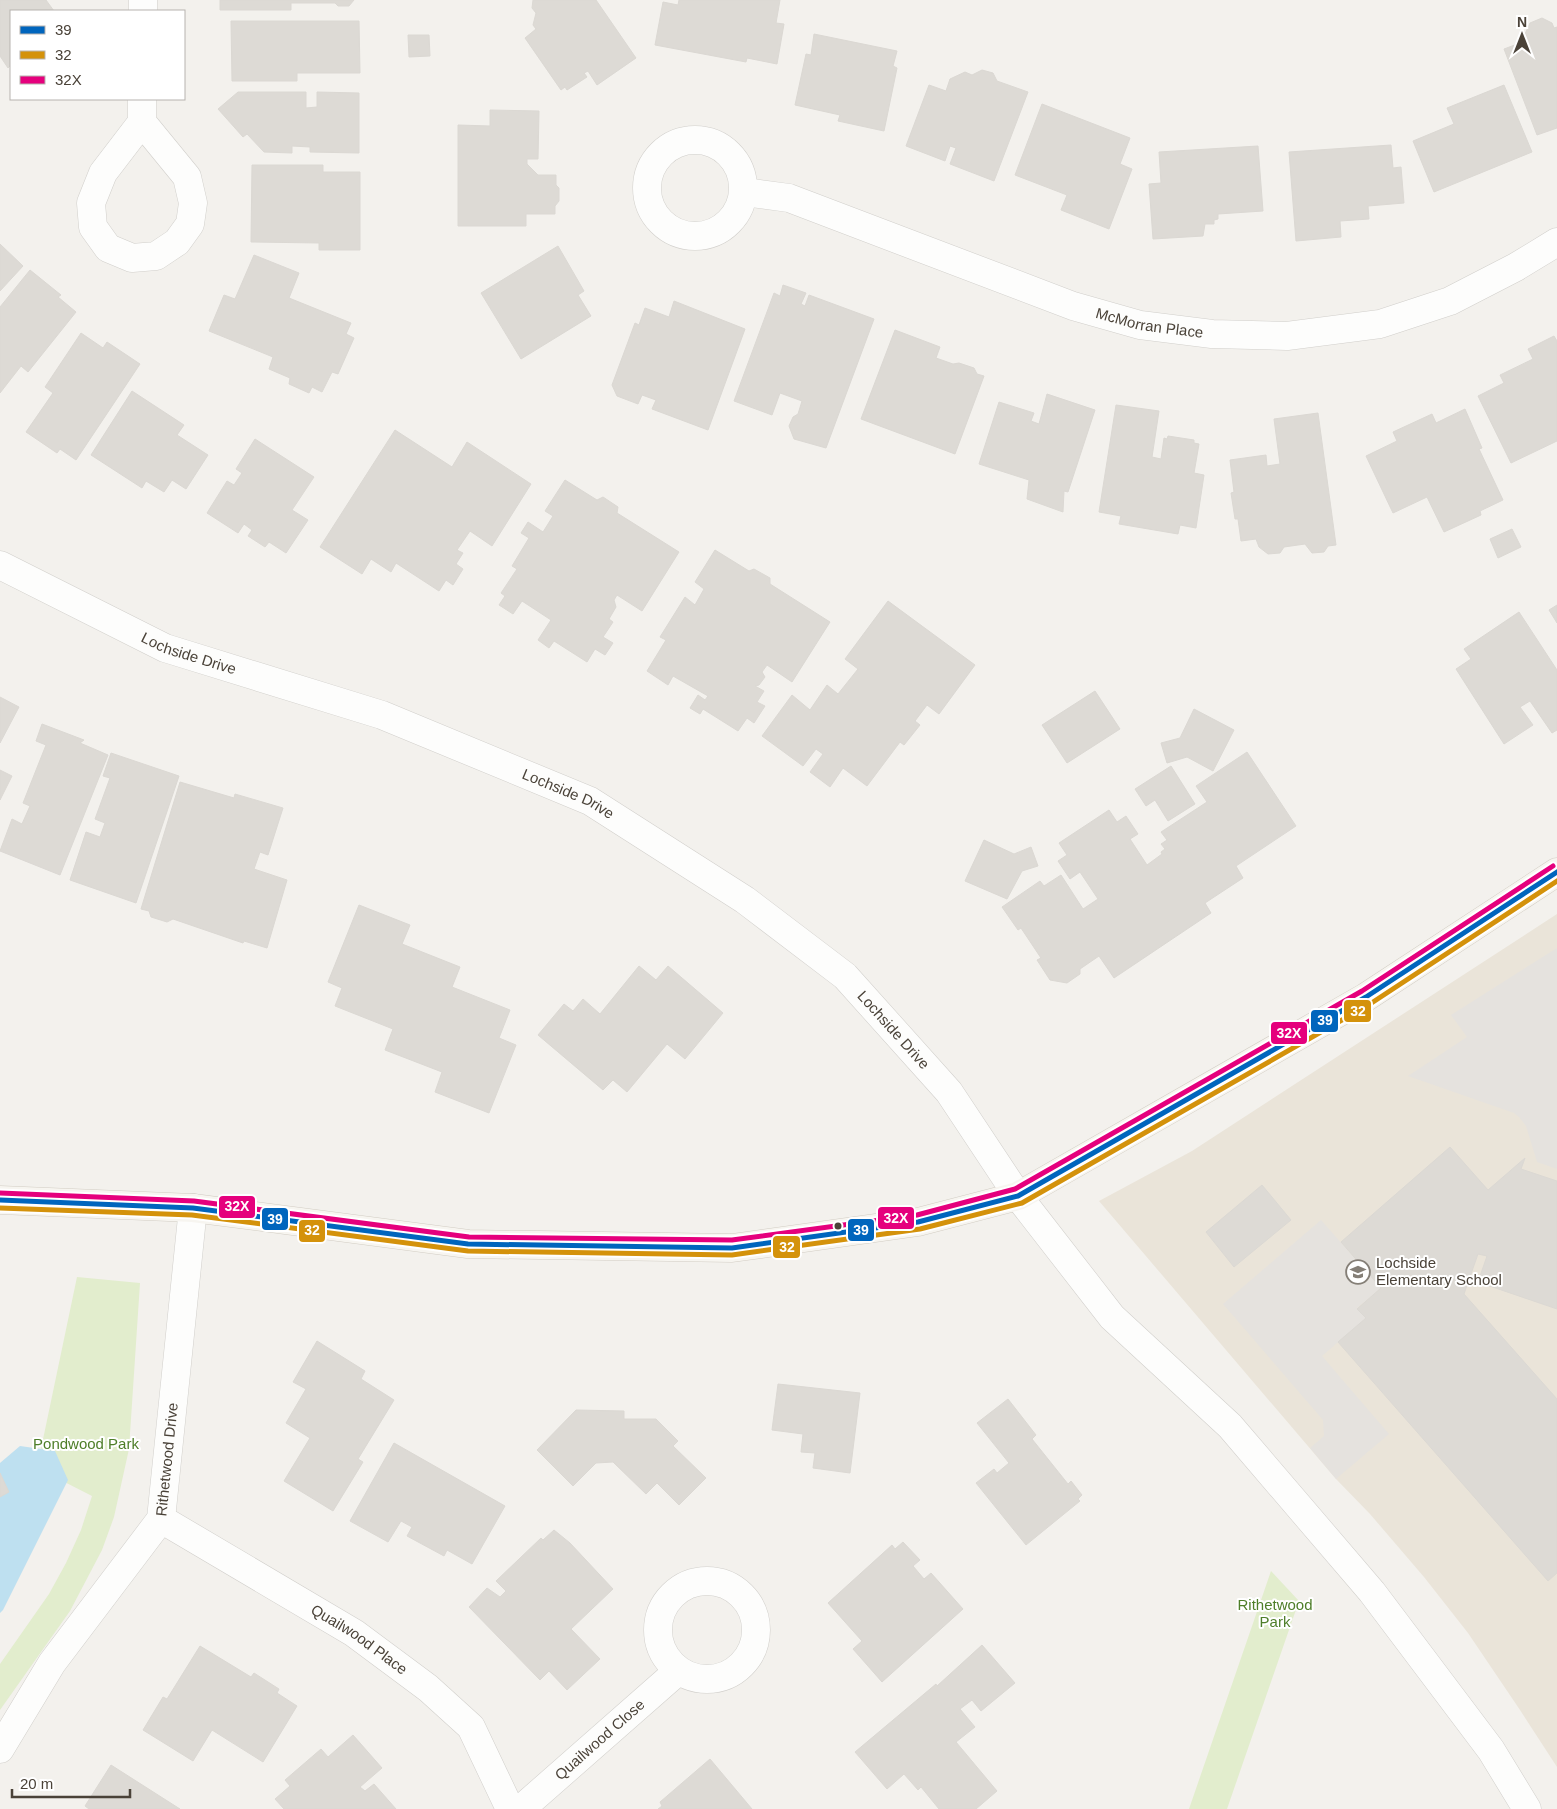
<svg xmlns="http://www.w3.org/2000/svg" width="1557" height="1809" font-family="Arial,sans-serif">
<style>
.education{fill:#eae4d9}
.green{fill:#e2edcd}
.parking{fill:#e5e2de}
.water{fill:#bee0f0}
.building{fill:#dddad5;stroke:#dbd8d3}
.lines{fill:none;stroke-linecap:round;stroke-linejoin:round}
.minor-casing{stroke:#d1cfcb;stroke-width:29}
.secondary-casing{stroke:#d2cdc4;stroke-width:29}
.minor{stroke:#fdfdfc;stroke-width:28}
.secondary{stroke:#f7f5f0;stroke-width:28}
.bus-1-casing{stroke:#fff;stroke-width:9}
.bus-2-casing{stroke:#fff;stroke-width:9}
.bus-3-casing{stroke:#fff;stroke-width:9}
.bus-1{stroke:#0065bd;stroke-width:5}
.bus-2{stroke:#d4920b;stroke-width:5}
.bus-3{stroke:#e5007d;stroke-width:5}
.bus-dot{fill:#4a4238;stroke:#fff;stroke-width:2}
.labels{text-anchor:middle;stroke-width:4;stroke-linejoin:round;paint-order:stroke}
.street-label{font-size:15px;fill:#4a4238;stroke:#fff}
.poi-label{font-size:15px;fill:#4a4238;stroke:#fff;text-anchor:start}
.park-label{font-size:15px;fill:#4e7e29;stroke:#fff}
.line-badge{stroke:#fff;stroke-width:2}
.badge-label{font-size:14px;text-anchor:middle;font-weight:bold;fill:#fff}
</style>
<rect width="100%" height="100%" fill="#f3f1ed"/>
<polygon class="education" points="1557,914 1557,1767 1520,1710 1468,1633 1424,1577 1370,1514 1336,1479 1099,1201 1192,1151"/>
<g class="green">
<polygon points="77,1277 140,1283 129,1449 114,1517 102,1550 70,1611 0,1710 0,1664 49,1594 66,1563 81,1530 92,1496 37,1468"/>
<polygon points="1271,1571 1299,1601 1227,1809 1189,1809"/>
</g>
<g class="parking">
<polygon points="1557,948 1557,1169 1537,1162 1526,1126 1519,1117 1514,1113 1408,1076 1467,1037 1451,1015"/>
<polygon points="1321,1220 1381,1288 1357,1308 1366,1318 1322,1356 1389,1434 1336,1479 1310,1448 1324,1436 1323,1420 1223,1304"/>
</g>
<polygon class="water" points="20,1446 55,1451 68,1480 3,1610 0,1613 0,1463"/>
<g class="building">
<polygon points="0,0 46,0 54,11 11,11 11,65 8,68 0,56"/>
<polygon points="220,0 354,0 349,6 338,6 335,3 291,3 291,10 220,10"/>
<polygon points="533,0 596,0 636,58 597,85 588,71 584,73 587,77 567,90 565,87 561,90 525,38 536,29 533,25 536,13 532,8"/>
<polygon points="679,0 780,0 776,23 784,24 777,64 747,58 746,62 655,45 663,2 678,5"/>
<polygon points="1542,18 1552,23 1554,28 1557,27 1557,128 1537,135 1504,49 1528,40 1525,34 1530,23"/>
<polygon points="231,21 359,21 360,73 297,73 297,81 232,81"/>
<polygon points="814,34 897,51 893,66 897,68 884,131 838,121 840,115 795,105 806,54 811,55"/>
<polygon points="408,35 429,35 430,56 409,57"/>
<polygon points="982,70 993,73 997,81 1028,92 994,181 950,164 956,148 950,146 945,161 906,146 929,85 946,91 950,79 965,72 972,75"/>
<polygon points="1504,85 1532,152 1434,192 1413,141 1454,124 1447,108"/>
<polygon points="238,92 306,92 306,108 317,107 317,92 359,93 359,153 310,152 310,147 292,146 292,153 264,152 247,134 243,137 218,109"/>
<polygon points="1042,104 1130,138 1120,164 1132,169 1109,229 1061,210 1067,195 1015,175"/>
<polygon points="490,110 539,111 538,159 527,159 527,164 538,175 556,175 556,185 559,188 559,201 555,206 555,214 526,214 526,226 458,226 458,125 490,126"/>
<polygon points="1391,145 1393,168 1401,167 1404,203 1368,206 1369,219 1340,221 1341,237 1296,241 1289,152"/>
<polygon points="1258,146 1263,211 1218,214 1218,219 1214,220 1214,224 1205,224 1203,236 1153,239 1149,184 1161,183 1159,152"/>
<polygon points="252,165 323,165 323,172 360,172 360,250 319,250 319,243 251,242"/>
<polygon points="0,244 23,266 0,291"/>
<polygon points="558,246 584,291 578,295 591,316 521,359 481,293"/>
<polygon points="254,255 299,273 289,298 351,323 346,334 354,338 338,374 332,372 322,392 312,387 309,393 289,384 290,378 269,369 273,357 209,331 224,295 235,299"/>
<polygon points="30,270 61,295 58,297 76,312 28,372 21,366 0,393 0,307"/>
<polygon points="783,285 806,293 801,304 805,306 809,295 874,319 826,448 794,439 789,426 793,417 798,414 802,401 780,393 772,415 734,401 774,293 780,296"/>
<polygon points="674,301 745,329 708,430 652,409 656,400 642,395 638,404 617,396 612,385 635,323 639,325 645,308 669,317"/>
<polygon points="895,330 940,347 936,358 953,364 959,363 974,368 977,374 984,376 955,454 861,419"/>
<polygon points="81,333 103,348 107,342 140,364 76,460 60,449 57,453 26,432 53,393 45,387"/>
<polygon points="1554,336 1557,341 1557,441 1511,463 1478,396 1504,383 1500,375 1533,359 1528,349"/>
<polygon points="132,391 184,425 177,435 208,455 186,489 172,480 164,492 146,481 142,488 91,455"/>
<polygon points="1047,394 1095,410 1068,492 1064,491 1063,512 1027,499 1029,480 979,464 999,402 1034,413 1031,421 1039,424"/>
<polygon points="1116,405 1159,411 1152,457 1161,459 1164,438 1167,439 1168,436 1194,440 1194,443 1199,444 1194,473 1204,475 1196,528 1180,525 1178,534 1119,524 1121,516 1099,512"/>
<polygon points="1465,409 1482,448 1479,449 1503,500 1480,511 1481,515 1444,532 1427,497 1393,513 1366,456 1397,441 1393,432 1432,414 1436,423"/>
<polygon points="1318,413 1336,545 1328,546 1324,552 1312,553 1305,544 1284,547 1280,553 1268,554 1259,547 1256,539 1241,541 1238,519 1235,519 1231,493 1234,492 1230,460 1266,455 1267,466 1280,464 1274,419"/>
<polygon points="395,430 452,467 467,442 531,484 492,546 470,531 457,550 463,553 456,564 463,569 453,585 446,580 439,591 396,563 391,572 371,559 362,574 320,547"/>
<polygon points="255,439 314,477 292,510 308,520 286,553 269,542 265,547 248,536 252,530 244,524 238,533 207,513 227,481 234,485 242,473 236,469"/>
<polygon points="565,480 597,500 603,497 618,507 617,513 679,552 642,611 617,595 614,600 616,607 609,619 613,622 603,637 613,643 605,655 595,649 587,662 554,641 549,648 538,640 551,620 522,601 513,614 499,605 505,596 501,593 517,569 512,566 529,538 521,533 528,522 543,532 553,516 545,511"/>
<polygon points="1512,529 1521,547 1498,558 1490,539"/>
<polygon points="715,550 749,571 754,569 770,578 770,584 830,622 792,682 767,665 762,672 765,677 759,685 755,686 764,691 757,702 765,706 754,723 747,718 738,731 703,709 700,714 690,708 698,695 705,700 708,696 673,676 668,685 647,671 666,640 660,637 685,597 695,605 704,589 695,582"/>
<polygon points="888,601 975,665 939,714 927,705 915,721 920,725 904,745 900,742 867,786 843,768 830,787 810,772 823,754 816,749 803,766 762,736 792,695 810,710 827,685 838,694 858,669 845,659"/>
<polygon points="1557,605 1557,623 1549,610"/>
<polygon points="1519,612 1557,670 1557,730 1552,733 1530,701 1520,707 1533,725 1504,744 1456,669 1471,659 1464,649"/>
<polygon points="1095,691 1120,729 1067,763 1042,725"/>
<polygon points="0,697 19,707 0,743"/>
<polygon points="1194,709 1234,730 1213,771 1187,757 1167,763 1161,743 1180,738"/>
<polygon points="42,724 84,740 80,743 108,755 60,875 0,851 12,819 22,824 30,806 23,803 46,745 36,741"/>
<polygon points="1247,752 1296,826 1236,866 1243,878 1205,903 1211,913 1114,978 1099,956 1080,969 1080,974 1067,983 1050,980 1037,960 1041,958 1021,928 1018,930 1002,907 1040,881 1044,886 1061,875 1083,909 1098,899 1080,872 1070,879 1058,861 1067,855 1059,843 1109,810 1117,822 1126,816 1138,834 1130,839 1147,865 1162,854 1161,852 1165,849 1161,844 1167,840 1161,832 1207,802 1196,786"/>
<polygon points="111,753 179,776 136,903 70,880 86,832 100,837 105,823 95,819 110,778 103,776"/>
<polygon points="1171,766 1195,804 1168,821 1155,800 1146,806 1135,789"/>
<polygon points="0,770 12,776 0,800"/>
<polygon points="180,782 234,798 235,794 283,808 268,855 260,852 254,869 287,880 267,948 244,941 243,943 173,919 167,922 151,917 149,911 141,909"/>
<polygon points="984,840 1014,854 1031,847 1038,866 1022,871 1007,899 965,881"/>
<polygon points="359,905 410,925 402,944 460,967 452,987 510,1010 499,1038 516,1045 489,1113 435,1092 442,1072 385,1050 393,1029 335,1006 342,988 328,982"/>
<polygon points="639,966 656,980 668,966 723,1013 685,1059 667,1044 627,1092 613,1080 603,1090 538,1035 564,1004 573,1011 583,999 600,1014"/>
<polygon points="1450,1147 1488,1190 1525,1158 1521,1169 1557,1181 1557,1309 1478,1282 1487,1256 1478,1254 1464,1294 1557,1399 1557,1573 1548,1581 1338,1342 1366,1318 1357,1309 1381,1288 1341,1242"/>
<polygon points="1262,1185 1291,1220 1234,1267 1206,1232"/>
<polygon points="317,1341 365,1371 361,1379 394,1400 358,1459 363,1462 333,1511 284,1481 310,1438 286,1423 306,1389 293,1382"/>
<polygon points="778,1384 860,1393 850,1473 813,1468 815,1453 801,1452 803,1434 772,1430"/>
<polygon points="1008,1399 1036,1435 1032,1439 1068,1484 1071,1481 1082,1495 1078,1499 1080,1501 1026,1545 976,1483 994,1469 997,1473 1009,1463 977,1423"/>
<polygon points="576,1410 624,1411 624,1419 656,1419 678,1441 673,1446 706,1478 679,1505 657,1483 646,1494 613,1462 596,1463 573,1486 537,1450"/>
<polygon points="394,1443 505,1506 472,1564 447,1550 444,1556 407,1536 412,1527 401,1521 388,1542 350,1521"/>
<polygon points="0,1473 9,1492 0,1497"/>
<polygon points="554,1530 570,1543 613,1589 571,1629 600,1659 567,1690 549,1671 540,1680 469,1607 487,1588 500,1597 506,1591 496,1581 541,1538 543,1540"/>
<polygon points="903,1542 920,1560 913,1566 924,1579 931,1573 963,1609 882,1682 853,1649 862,1641 828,1603 892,1545 895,1549"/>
<polygon points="982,1645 1015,1683 981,1711 972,1700 960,1709 975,1727 956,1742 997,1791 976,1809 939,1809 921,1787 918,1790 904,1774 887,1789 855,1752 936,1684 937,1686"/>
<polygon points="200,1646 251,1677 254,1673 279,1689 277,1693 297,1706 263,1762 212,1730 193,1761 143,1730 163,1697 167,1699"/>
<polygon points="353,1735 382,1768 360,1787 365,1791 374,1784 396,1809 284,1809 275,1799 290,1786 285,1780 321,1749 328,1757"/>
<polygon points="710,1759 752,1809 658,1809 662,1806 660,1802"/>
<polygon points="111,1765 180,1809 89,1809 85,1806"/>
</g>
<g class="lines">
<g class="minor-casing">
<g id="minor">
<polyline points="143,11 143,0"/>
<polyline points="142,122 187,177 193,203 190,224 177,242 156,256 132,258 108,248 93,227 91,203 103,173 142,122 142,99"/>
<circle cx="695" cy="188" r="48"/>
<path id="s1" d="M744,192L789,198L1073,306L1140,325L1212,334L1287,336L1380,324L1450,301L1516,267L1557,242"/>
<path id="s2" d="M0,565L165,648L382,715L590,801L745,900L845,976L949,1092L1018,1196L1112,1317L1230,1426L1372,1592L1491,1750L1527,1809"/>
<path id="s3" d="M161,1519L354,1633L428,1688L471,1727L510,1809"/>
<circle cx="707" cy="1630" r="49"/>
<path id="s4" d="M0,1749L52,1663L161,1519L193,1208"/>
<path id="s5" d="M521,1809L678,1671"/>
</g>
</g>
<g class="secondary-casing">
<polyline id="secondary" points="0,1200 193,1208 468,1244 732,1248 918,1222 1018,1196 1366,997 1557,872"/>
</g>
<use href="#minor" class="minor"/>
<use href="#secondary" class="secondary"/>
<g class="bus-1-casing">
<polyline id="bus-1" points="0,1200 193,1208 468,1244 732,1248 918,1222 1018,1196 1366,997 1557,872"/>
</g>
<g class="bus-2-casing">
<polyline id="bus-2" points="0,1208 192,1215 468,1251 732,1255 920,1229 1022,1203 1370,1004 1557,881"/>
</g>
<g class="bus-3-casing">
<polyline id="bus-3" points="0,1193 194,1201 469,1237 732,1240 917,1215 1015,1189 1362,991 1553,866"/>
</g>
<use href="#bus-1" class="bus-1"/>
<use href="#bus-2" class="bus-2"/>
<use href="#bus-3" class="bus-3"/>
</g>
<defs>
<g id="school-ring" transform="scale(1.25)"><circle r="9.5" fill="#fff" stroke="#857f77" stroke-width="1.5"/><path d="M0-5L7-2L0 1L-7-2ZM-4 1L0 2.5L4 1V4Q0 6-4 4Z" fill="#857f77"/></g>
</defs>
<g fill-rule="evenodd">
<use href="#school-ring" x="1358" y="1272"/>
</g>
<circle class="bus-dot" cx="838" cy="1226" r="4.5"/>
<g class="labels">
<g class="street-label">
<text dy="5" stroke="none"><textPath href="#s1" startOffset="428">McMorran Place</textPath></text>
<text dy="5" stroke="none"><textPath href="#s2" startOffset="209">Lochside Drive</textPath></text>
<text dy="5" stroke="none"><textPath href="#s2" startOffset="614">Lochside Drive</textPath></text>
<text dy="5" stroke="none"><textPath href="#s2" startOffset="1019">Lochside Drive</textPath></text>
<text dy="5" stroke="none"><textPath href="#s4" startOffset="341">Rithetwood Drive</textPath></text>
<text dy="5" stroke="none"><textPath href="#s3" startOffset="232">Quailwood Place</textPath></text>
<text dy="5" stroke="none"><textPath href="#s5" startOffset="105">Quailwood Close</textPath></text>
</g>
<g class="poi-label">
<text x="1376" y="1268">Lochside<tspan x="1376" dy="17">Elementary School</tspan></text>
</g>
<g class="park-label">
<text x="86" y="1449">Pondwood Park</text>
<text x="1275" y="1610">Rithetwood<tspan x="1275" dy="17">Park</tspan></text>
</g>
</g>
<g class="line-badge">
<rect x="1343" y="999" width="29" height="24" rx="5" fill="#d4920b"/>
<rect x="1310" y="1009" width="29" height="24" rx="5" fill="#0065bd"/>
<rect x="1270" y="1021" width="38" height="24" rx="5" fill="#e5007d"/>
<rect x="218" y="1195" width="38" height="24" rx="5" fill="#e5007d"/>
<rect x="877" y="1206" width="38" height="24" rx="5" fill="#e5007d"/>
<rect x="261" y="1207" width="28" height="24" rx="5" fill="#0065bd"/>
<rect x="847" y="1218" width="28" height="24" rx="5" fill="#0065bd"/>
<rect x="298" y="1219" width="28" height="24" rx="5" fill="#d4920b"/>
<rect x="772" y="1235" width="29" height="24" rx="5" fill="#d4920b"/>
</g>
<g class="badge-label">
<text x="1358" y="1016">32</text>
<text x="1325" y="1025">39</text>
<text x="1289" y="1038">32X</text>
<text x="237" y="1211">32X</text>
<text x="896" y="1223">32X</text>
<text x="275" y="1224">39</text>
<text x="861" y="1235">39</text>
<text x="312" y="1235">32</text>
<text x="787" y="1252">32</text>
</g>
<rect x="10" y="10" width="175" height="90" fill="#ffffff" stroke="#b7b3af"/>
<rect x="20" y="26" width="25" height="8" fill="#0065bd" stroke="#b7b3af"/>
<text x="55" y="35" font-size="15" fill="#4a4238">39</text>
<rect x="20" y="51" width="25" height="8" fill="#d4920b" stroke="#b7b3af"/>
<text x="55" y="60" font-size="15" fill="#4a4238">32</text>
<rect x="20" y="76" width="25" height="8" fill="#e5007d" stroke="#b7b3af"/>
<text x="55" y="85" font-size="15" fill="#4a4238">32X</text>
<g transform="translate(1522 35)" stroke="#ffffff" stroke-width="4" paint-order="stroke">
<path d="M0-4L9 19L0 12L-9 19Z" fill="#4a4238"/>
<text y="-8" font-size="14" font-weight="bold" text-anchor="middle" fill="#4a4238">N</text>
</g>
<path d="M12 1789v8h118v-8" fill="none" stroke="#4a4238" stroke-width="2.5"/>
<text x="20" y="1789" font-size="15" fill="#4a4238" stroke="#ffffff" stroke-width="4" paint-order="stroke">20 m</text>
</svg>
